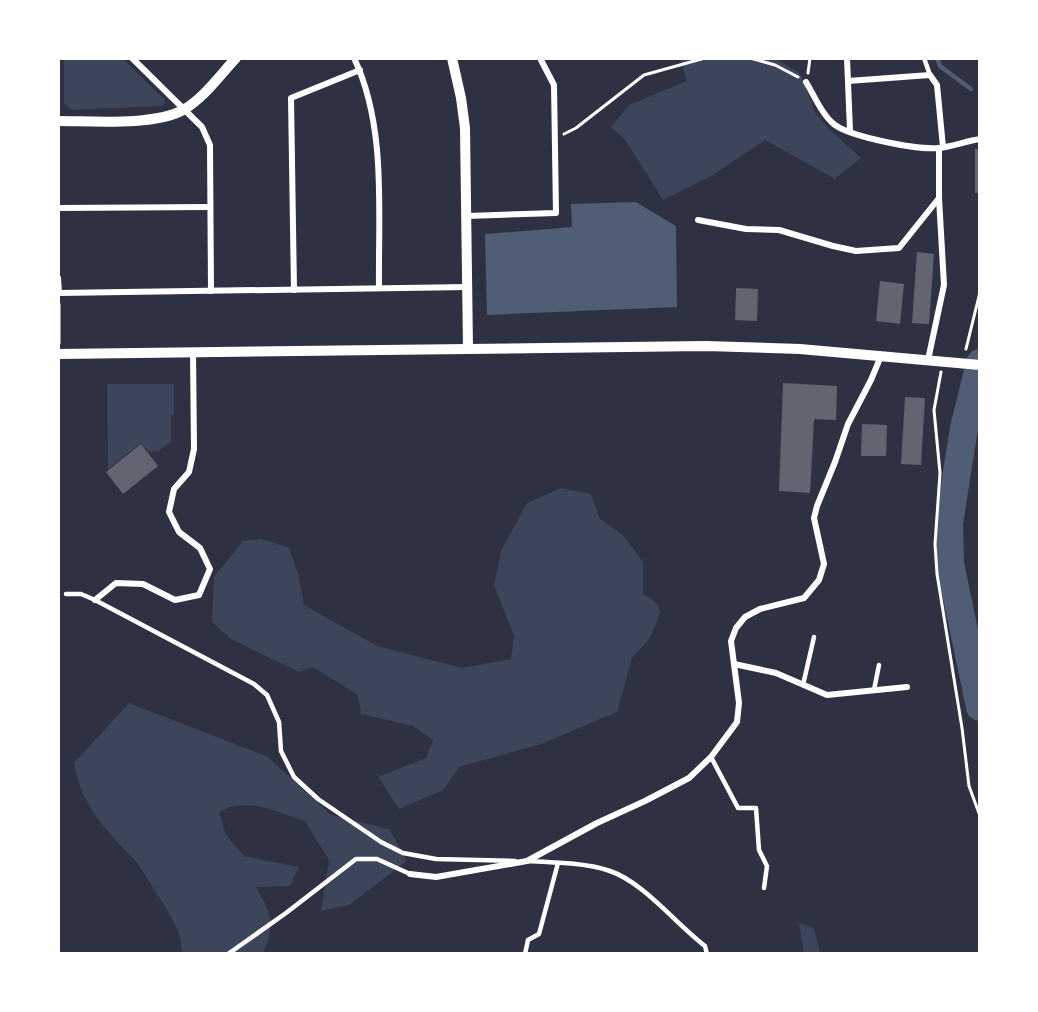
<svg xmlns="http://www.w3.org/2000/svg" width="1038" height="1012" font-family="Quicksand,sans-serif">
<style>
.green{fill:#3c4559}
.water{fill:#4f5d75}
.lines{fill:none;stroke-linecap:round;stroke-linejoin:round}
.stream{stroke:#4f5d75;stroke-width:4.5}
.river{stroke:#4f5d75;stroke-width:28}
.building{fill:#626471}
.path{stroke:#fff;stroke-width:3}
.service{stroke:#fff;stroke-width:4.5}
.minor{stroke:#fff;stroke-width:6}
.tertiary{stroke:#fff;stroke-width:10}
</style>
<rect width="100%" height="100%" fill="#2d3142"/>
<g class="green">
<polygon points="64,59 123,59 165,100 163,106 72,110 64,103"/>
<polygon points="680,59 776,59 800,73 816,114 830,130 861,158 835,179 765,140 713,175 663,200 626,141 611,127 629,105 687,81"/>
<polygon points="174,384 174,415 171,416 171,442 157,452 155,450 150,453 141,443 108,469 107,384"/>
<polygon points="561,488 591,494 600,519 623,535 643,562 643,594 657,603 660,613 650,638 632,658 617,712 541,744 459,767 443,790 399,809 378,777 426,758 433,740 413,726 361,714 358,695 313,667 299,672 231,639 212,622 214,577 243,541 262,539 289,548 299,577 304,605 377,646 462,668 511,659 514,636 494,585 501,551 527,503"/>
<path d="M129,703L268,757L331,815L389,829L407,861L349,905L321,911L329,860L305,821C275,812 247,796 219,812L226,835L244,856L299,867L290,886L256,887C271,912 276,926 263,953H182C181,930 172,918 160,899C152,887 146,874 137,863C107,830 82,809 74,763Z"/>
<polygon points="799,923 814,928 820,953 804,953"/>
</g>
<polygon class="water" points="636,202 676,226 677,307 487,315 485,234 572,227 571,204"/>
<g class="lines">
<polyline class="stream" points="937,58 940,66 971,89"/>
<polyline class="river" points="980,363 964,428 949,523 950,564 980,707"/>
</g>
<g class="building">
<rect x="975" y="149" width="5" height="44"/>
<polygon points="917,252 934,254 929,324 912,323"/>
<polygon points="880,281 904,284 900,324 876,321"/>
<polygon points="736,288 758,289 757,321 735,320"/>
<polygon points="783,383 837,386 836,420 814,419 810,493 779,491"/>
<polygon points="905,397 925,398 921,465 901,464"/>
<polygon points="862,424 887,425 886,456 861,456"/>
<polygon points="141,444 158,466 123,494 106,472"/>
</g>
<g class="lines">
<g class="path">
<polyline points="750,58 775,65 798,77"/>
<polyline points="808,73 810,58"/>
<polyline points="564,134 576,128 644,75 705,58"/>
<polyline points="59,304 59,343"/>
<polyline points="966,349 980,292"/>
<polyline points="941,372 934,410 940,473 935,544 937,574 962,728 969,786 980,816"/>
</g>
<g class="service">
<polyline points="924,58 930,75"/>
<polyline points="66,594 81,594 95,600 254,684 267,695 279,722 281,751 294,777 318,799 381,842 403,853 436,859 515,861"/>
<polyline points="803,685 814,637"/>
<polyline points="874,690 879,665"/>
<polyline points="711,757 738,808 756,808 759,850 767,866 764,888"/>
<path d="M527,861C552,862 587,863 610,871C643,882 676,924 705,946L707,954"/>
<polyline points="228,954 286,913 356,859 377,859 410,874"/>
<polyline points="525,954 528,940 539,934 558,863"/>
</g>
<g class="minor">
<polyline points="132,58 202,127 210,145 211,291"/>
<path d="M354,58C387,127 378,214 379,288"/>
<polyline points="847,58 850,131"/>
<polyline points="848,81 930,75 937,85 943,147"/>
<path d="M806,82C814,95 822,115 835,125C852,137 916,150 939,148C952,147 966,141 980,139"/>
<polyline points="58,208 210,207"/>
<polyline points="467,216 556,213 554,85 540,58"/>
<polyline points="698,220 746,229 779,230 833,246 856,251 899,248 939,198"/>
<polyline points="58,278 59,293 468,287"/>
<polyline points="294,290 291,98 360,70"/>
<polyline points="928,360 944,285 939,198 939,148"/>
<polyline points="95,600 116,583 143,584 175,600 199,595 210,569 200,548 179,532 169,512 174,489 189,472 194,449 193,352"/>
<polyline points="734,664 776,673 827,695 907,687"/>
<polyline points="410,874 436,877 527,861 597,823 645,801 689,778 711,757 737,722 739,703 731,641 736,628 745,617 760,609 804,598 819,580 824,564 814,518 817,506 835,462 848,424 871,380 881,356"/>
</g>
<g class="tertiary">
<polyline points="452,58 461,98 465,128 468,348"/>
<path d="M58,121C92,121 154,126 183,110C203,99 220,75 236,58"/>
<polyline points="58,354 706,346 800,349 980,365"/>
</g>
</g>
<rect width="1038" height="1012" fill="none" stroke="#ffffff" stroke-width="120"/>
</svg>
